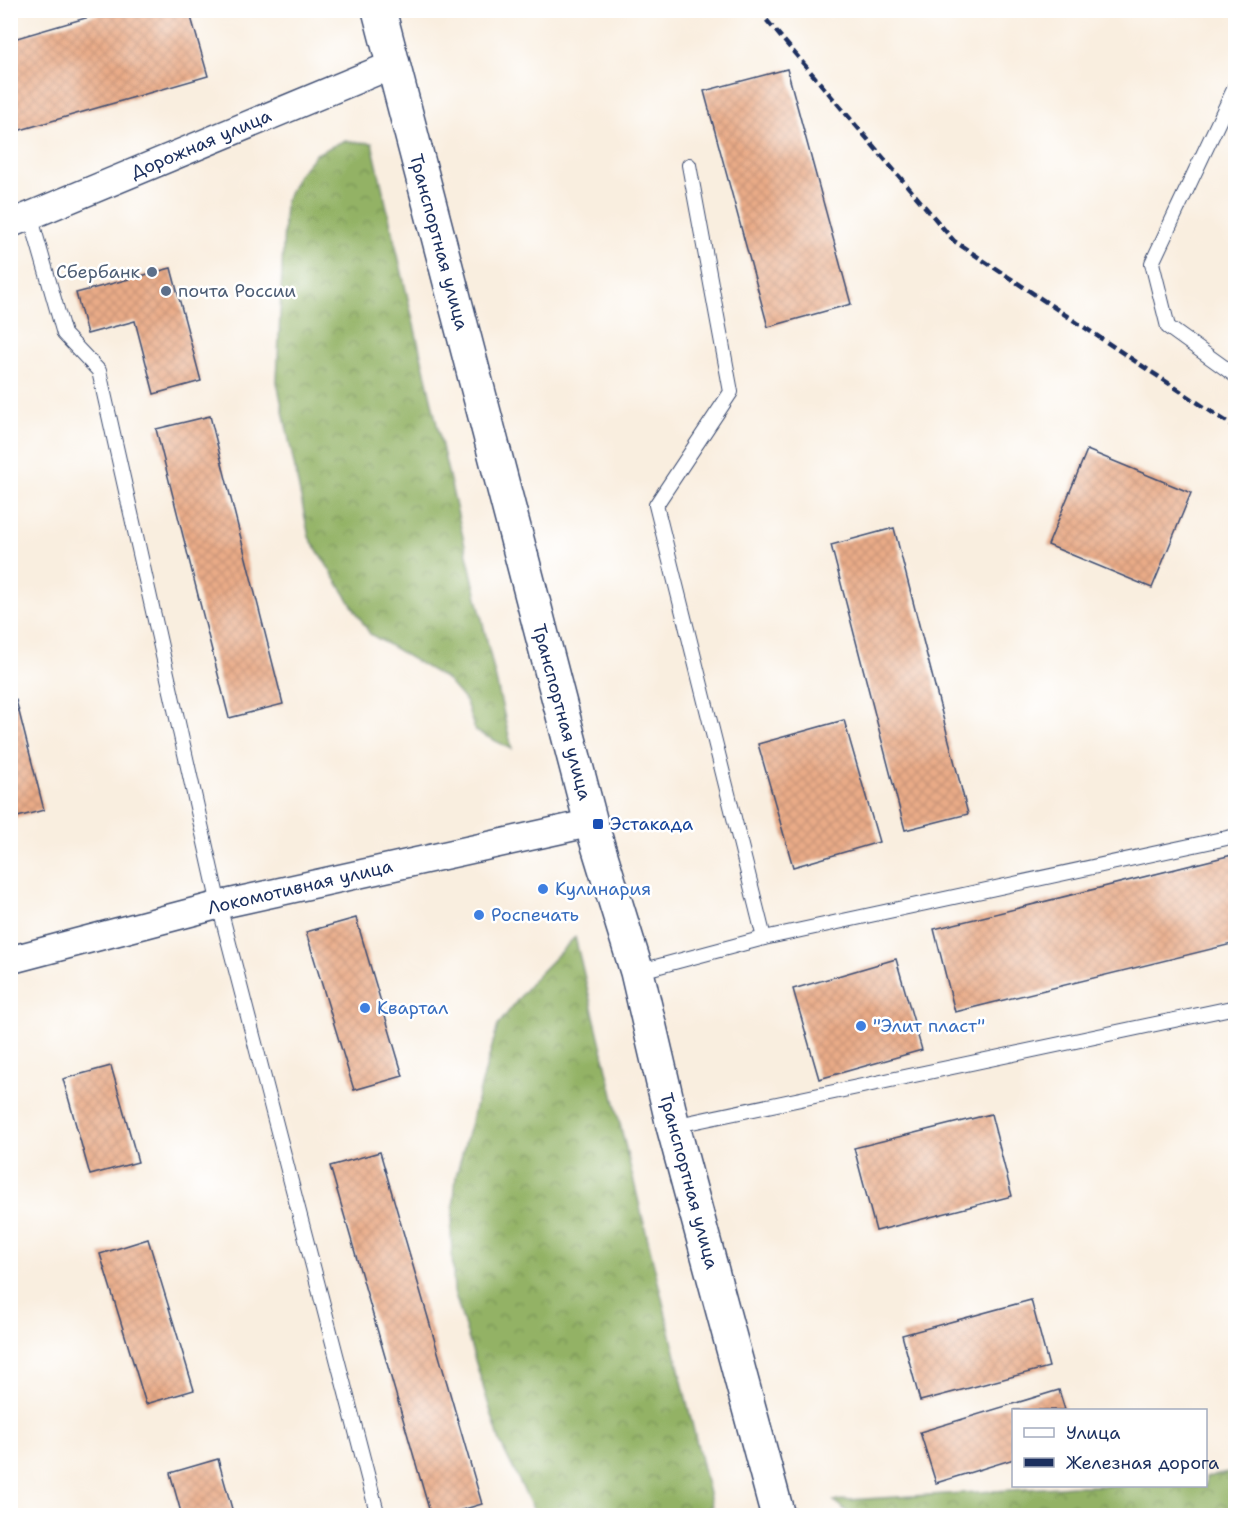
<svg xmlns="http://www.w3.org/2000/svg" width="1246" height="1526" font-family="'Shantell Sans',sans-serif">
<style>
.forest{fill:url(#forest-crowns);stroke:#577062;stroke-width:1.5}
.building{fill:url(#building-cross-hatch)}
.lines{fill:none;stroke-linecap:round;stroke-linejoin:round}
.service-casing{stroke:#3c4c71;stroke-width:16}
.minor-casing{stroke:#3c4c71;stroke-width:30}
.tertiary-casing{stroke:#3c4c71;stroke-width:36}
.service{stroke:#fff;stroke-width:14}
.minor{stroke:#fff;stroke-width:27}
.tertiary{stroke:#fff;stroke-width:33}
.rail{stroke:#1b2f5e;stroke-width:4.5;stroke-dasharray:9 4.5;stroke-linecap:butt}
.service-dot{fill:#5c6f8a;stroke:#fff;stroke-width:2}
.transit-dot{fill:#1a4fb4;stroke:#fff;stroke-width:2}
.shop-dot{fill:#3f7fe0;stroke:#fff;stroke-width:2}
.labels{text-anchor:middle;stroke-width:5;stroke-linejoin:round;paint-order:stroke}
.street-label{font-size:18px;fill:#1b2f5e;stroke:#fff}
.service-label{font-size:18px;fill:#4e5e75;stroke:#fff;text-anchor:end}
.transit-label{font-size:18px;fill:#164399;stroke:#fff;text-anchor:start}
.shop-label{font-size:18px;fill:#366cbe;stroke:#fff;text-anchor:start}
</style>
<defs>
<pattern id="forest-crowns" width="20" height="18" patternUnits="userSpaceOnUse" patternTransform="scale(1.5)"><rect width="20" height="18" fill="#93b265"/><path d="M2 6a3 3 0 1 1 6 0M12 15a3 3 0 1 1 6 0" fill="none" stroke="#779156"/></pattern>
<pattern id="building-cross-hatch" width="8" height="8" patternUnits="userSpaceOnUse" patternTransform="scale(1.5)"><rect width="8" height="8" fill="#e9ab87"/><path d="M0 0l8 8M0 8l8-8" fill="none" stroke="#c79377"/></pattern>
</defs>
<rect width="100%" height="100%" fill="#fff"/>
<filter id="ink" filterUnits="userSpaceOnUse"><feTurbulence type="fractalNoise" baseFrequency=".0167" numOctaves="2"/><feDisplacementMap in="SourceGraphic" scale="12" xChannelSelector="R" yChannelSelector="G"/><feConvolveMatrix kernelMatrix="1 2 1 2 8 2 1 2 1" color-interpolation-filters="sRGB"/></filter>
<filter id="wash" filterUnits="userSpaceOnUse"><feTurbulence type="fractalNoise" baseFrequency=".008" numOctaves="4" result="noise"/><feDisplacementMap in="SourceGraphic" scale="24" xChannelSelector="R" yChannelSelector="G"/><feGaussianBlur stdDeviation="1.35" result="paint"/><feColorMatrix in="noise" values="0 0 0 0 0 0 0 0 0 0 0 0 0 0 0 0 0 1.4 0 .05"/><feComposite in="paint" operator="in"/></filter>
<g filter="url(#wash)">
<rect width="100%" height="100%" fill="#f9eedf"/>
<g class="forest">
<polygon points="343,141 372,143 512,749 475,731 466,702 446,679 370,634 309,537 277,382 285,202 298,175 316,154"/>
<polygon points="575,937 712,1506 701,1515 536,1515 500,1442 454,1291 451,1234 456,1176 498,1025 534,979"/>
<polygon points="1235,1472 1235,1515 852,1516 834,1501 1074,1486 1206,1486 1206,1477"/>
</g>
<g id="blocks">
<g class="building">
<polygon points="113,10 189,10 208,76 10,133 10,40"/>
<polygon points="787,69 851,304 768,327 704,91"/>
<polygon points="171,268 201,381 154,394 135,321 87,334 76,293"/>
<polygon points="210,416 283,704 229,718 156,429"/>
<polygon points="1087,450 1191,493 1152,588 1048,545"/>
<polygon points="894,528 968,814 905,830 831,545"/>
<polygon points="16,700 44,810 10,819 10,701"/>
<polygon points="844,720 879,842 793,867 758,744"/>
<polygon points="1236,854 1236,943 955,1012 934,929"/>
<polygon points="356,918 403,1076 354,1090 306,932"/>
<polygon points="896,959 922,1050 819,1079 793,989"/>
<polygon points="111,1066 138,1162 90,1175 63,1079"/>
<polygon points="991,1114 1012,1196 876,1231 854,1148"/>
<polygon points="380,1152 482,1504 441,1516 431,1516 330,1166"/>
<polygon points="148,1239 194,1390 146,1404 100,1254"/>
<polygon points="1031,1300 1049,1367 920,1401 902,1335"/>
<polygon points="1059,1390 1065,1410 1014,1410 1014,1459 936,1483 920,1432"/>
<polygon points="218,1459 234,1516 182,1516 170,1473"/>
</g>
</g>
</g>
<g filter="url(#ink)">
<use href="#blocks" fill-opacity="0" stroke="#3c4c71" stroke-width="1.5"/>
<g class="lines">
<g class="service-casing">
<g id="service">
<polyline points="1236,85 1152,263 1168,327 1236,376"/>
<polyline points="689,165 731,392 656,505 764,938"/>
<polyline points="30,215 64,334 99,371 219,905 378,1516"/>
<polyline points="637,972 764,938 1236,836"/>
<polyline points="673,1126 1236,1007"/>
</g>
</g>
<g class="minor-casing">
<g id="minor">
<polyline points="10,224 392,65"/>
<polyline points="10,960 219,905 591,823"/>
</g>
</g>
<g class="tertiary-casing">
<polyline id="tertiary" points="379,10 591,823 637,972 673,1126 778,1516"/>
</g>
<use href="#service" class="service"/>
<use href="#minor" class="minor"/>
<use href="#tertiary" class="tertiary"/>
<polyline class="rail" points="758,10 954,241 1236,428"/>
</g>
</g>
<g class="service-dot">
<circle cx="152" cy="272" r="6"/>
<circle cx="166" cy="291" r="6"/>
</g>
<rect class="transit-dot" x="592" y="818" width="12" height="12" rx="3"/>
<g class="shop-dot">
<circle cx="543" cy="889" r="6"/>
<circle cx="479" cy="915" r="6"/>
<circle cx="365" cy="1008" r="6"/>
<circle cx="861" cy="1026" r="6"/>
</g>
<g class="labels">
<g class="street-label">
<text transform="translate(201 144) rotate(-23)" y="6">Дорожная улица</text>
<text transform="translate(439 242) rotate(75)" y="6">Транспортная улица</text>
<text transform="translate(562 712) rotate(75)" y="6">Транспортная улица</text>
<text transform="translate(300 887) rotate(-13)" y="6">Локомотивная улица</text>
<text transform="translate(689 1181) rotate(75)" y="6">Транспортная улица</text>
</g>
<g class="service-label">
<text x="140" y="278">Сбербанк</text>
<text x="178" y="297" text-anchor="start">почта России</text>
</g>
<g class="transit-label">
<text x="610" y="830">Эстакада</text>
</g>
<g class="shop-label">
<text x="555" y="895">Кулинария</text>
<text x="491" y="921">Роспечать</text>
<text x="377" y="1014">Квартал</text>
<text x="873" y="1032">"Элит пласт"</text>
</g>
</g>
<rect width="1246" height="1526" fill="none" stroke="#fff" stroke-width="36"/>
<rect x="1012" y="1409" width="195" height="78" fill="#ffffff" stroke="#a4acbf" stroke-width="1.5"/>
<rect x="1024" y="1428" width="30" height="9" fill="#ffffff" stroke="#a4acbf" stroke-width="1.5"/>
<text x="1066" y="1439" font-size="18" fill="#1b2f5e">Улица</text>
<rect x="1024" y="1458" width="30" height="9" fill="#1b2f5e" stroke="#a4acbf" stroke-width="1.5"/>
<text x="1066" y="1469" font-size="18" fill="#1b2f5e">Железная дорога</text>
</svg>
